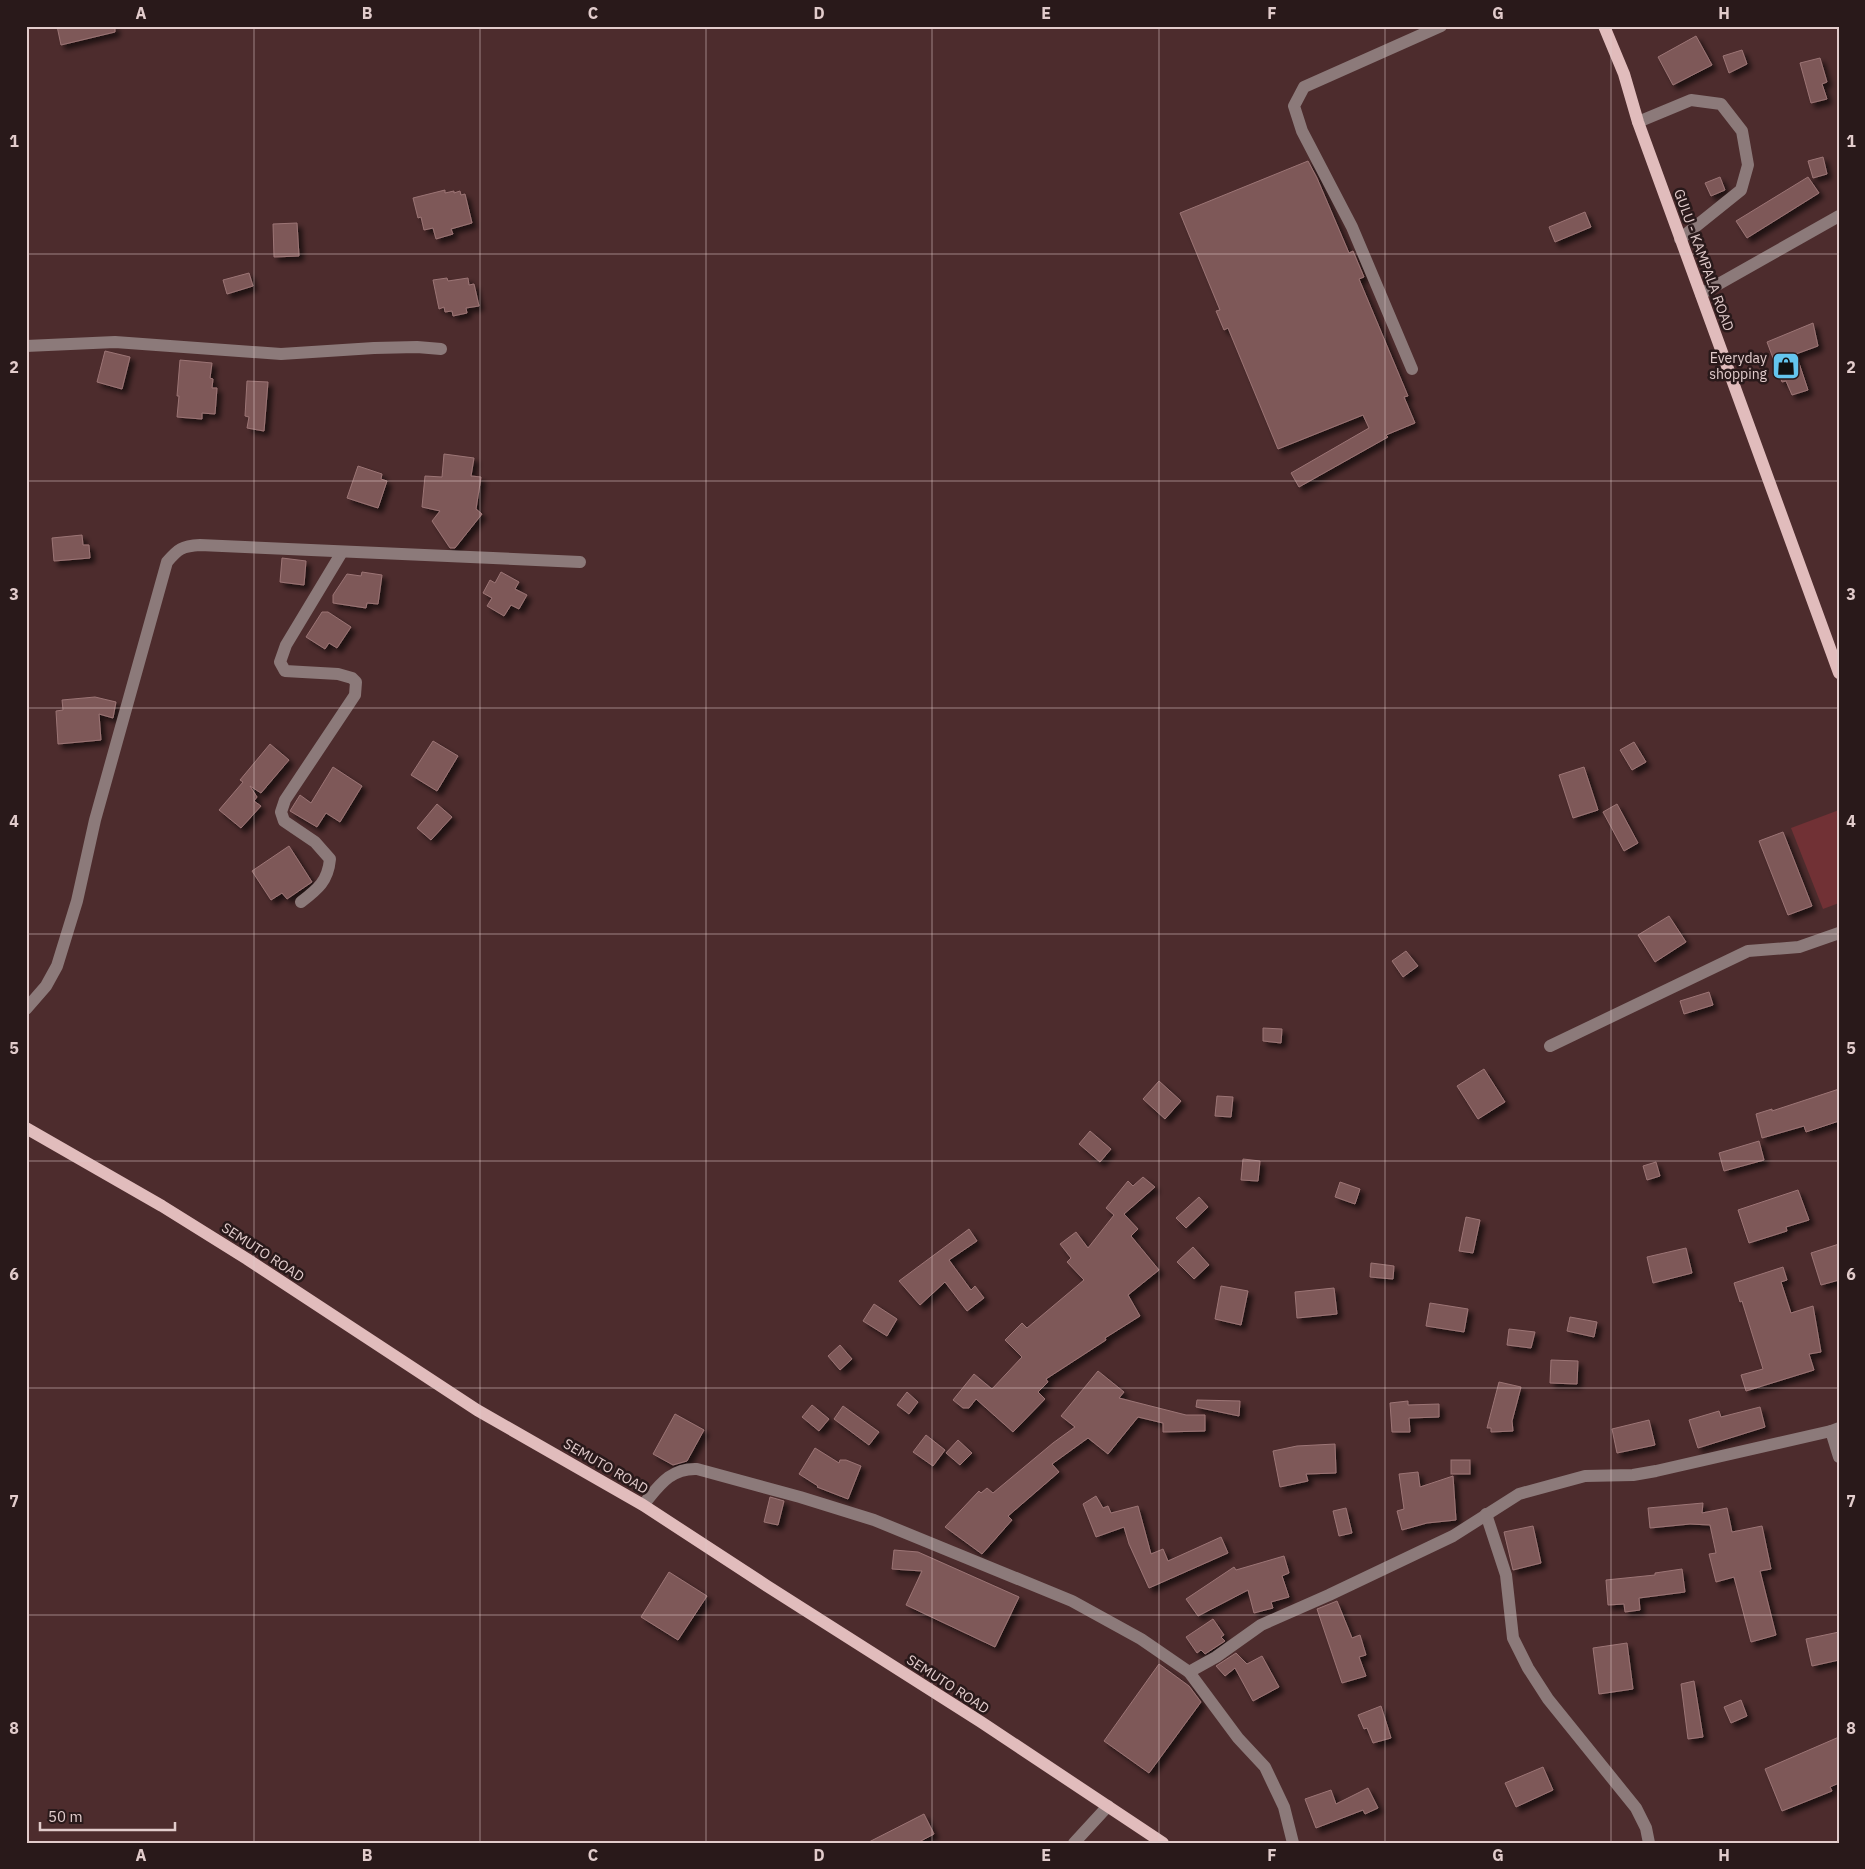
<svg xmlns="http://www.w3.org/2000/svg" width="1865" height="1869" font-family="'IBM Plex Sans',sans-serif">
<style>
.green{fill:#713135}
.building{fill:#7e5859;stroke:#9c7575;filter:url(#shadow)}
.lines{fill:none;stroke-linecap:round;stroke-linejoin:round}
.minor{stroke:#8c7a7a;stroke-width:12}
.major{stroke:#e1bcbc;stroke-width:12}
.grid{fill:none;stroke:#e2cccc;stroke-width:1;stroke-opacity:0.55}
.labels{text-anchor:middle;stroke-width:5;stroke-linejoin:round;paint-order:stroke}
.street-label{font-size:14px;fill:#e2cccc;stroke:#29191a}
.poi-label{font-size:14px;fill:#e2cccc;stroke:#29191a;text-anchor:end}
.neatline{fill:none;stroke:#e2cccc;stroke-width:2}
.grid-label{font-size:16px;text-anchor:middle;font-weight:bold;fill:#e2cccc}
</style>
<defs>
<filter id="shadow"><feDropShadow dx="4.5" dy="4.5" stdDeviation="2.5" flood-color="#0009"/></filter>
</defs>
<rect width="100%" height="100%" fill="#4d2c2d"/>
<polygon class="green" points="1839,810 1839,903 1823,909 1791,828"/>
<g class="building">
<polygon points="57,26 115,26 115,32 61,45"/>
<polygon points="1696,36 1712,65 1673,85 1658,57"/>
<polygon points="1742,50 1747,64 1729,73 1723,56"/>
<polygon points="1820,58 1827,82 1822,84 1827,99 1811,103 1800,63"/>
<polygon points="1823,157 1827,174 1813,178 1808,161"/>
<polygon points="1308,161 1317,178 1349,253 1353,251 1364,277 1359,279 1408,396 1404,397 1415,423 1386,435 1388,437 1299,487 1291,473 1369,428 1363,415 1278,449 1228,328 1224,330 1216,311 1220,310 1180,213"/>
<polygon points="1720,177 1725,190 1711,196 1705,183"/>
<polygon points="1808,177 1819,193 1747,238 1736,221"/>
<polygon points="445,190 445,193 454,191 454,193 460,191 461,195 465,194 472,223 451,229 453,234 436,239 433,228 424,230 421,217 418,218 413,198"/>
<polygon points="1585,212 1591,227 1555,242 1549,227"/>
<polygon points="297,223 299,256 274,257 273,224"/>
<polygon points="249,273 253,286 227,294 223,280"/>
<polygon points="447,278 448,281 468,278 469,285 474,284 479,306 466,308 467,313 453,316 452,311 445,312 444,307 439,309 433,280"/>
<polygon points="1813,323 1818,346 1796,354 1808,390 1792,395 1786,381 1782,382 1767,342"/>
<polygon points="105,351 130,357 122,389 97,382"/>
<polygon points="180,360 212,363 210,378 213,379 212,388 217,388 215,414 202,413 202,419 177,417 179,396 177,396"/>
<polygon points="247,381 268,382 264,431 247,428 249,417 245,416"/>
<polygon points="444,454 474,458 471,476 481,477 476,509 482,514 455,548 450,548 432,521 440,511 422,507 425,476 442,477"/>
<polygon points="358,466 382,474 381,479 387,481 378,508 347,498"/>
<polygon points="82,535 83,545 89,545 90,558 54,561 52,538"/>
<polygon points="282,558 306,561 304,585 280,582"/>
<polygon points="362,572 382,575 378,604 367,603 366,608 333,603 333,595 347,574 361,576"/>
<polygon points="501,572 519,582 515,589 527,595 519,609 511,605 504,616 487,606 492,598 483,593 490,580 495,583"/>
<polygon points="322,612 328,612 351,627 337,648 329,643 325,649 306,637"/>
<polygon points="95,697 116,702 113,718 99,714 101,740 58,744 56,711 63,710 62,700"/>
<polygon points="433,741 458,756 437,791 411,775"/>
<polygon points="1634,742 1646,762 1632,770 1620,750"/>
<polygon points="270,744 289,760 261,793 250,786 257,797 254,801 261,806 241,828 219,810 243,782 240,780"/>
<polygon points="333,767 362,786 340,822 326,813 317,827 290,811 300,795 311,803"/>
<polygon points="1584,767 1598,810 1573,818 1559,775"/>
<polygon points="437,804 452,817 431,840 417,828"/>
<polygon points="1617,804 1638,843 1624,851 1603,812"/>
<polygon points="1783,832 1812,906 1788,915 1759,841"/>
<polygon points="289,846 312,882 287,899 282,893 271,900 252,871"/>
<polygon points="1669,916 1686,942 1655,962 1638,935"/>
<polygon points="1406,951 1418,966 1403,977 1392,961"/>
<polygon points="1709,992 1713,1005 1684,1014 1680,1001"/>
<polygon points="1263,1028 1282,1029 1281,1043 1263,1041"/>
<polygon points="1484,1069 1505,1102 1478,1119 1457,1086"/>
<polygon points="1159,1081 1181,1101 1165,1119 1143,1099"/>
<polygon points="1839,1089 1839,1121 1806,1132 1804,1126 1762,1138 1756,1114 1772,1109 1772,1111"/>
<polygon points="1217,1096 1233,1097 1231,1117 1215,1116"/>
<polygon points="1090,1131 1111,1149 1100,1162 1079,1144"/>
<polygon points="1759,1141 1764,1160 1724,1171 1719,1153"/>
<polygon points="1243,1159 1260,1161 1258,1181 1241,1180"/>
<polygon points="1656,1162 1660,1176 1647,1180 1643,1166"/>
<polygon points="1143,1177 1155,1187 1124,1214 1138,1229 1131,1236 1159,1270 1128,1295 1140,1316 1105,1338 1106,1340 1046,1379 1048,1382 1038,1392 1045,1399 1013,1432 976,1399 969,1408 963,1408 953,1400 974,1374 992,1389 1022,1357 1005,1340 1022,1323 1027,1328 1084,1280 1067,1262 1071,1258 1060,1244 1076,1232 1088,1248 1114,1215 1106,1208 1128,1181 1133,1186"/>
<polygon points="1340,1182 1360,1189 1355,1204 1335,1197"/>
<polygon points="1798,1190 1809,1220 1786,1227 1787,1231 1749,1243 1738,1210"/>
<polygon points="1199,1197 1208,1207 1186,1228 1176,1218"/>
<polygon points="1466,1217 1480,1220 1473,1253 1459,1251"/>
<polygon points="969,1229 977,1241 949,1260 971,1290 975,1286 984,1298 967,1311 945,1282 920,1305 899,1281"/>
<polygon points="1839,1244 1839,1280 1821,1285 1811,1253"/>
<polygon points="1193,1247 1209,1265 1194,1279 1177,1262"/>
<polygon points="1686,1248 1692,1273 1653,1283 1647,1257"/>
<polygon points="1371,1263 1394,1266 1393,1279 1370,1277"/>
<polygon points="1783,1267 1787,1280 1781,1282 1791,1313 1813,1306 1821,1352 1809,1354 1814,1370 1746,1391 1741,1375 1763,1369 1742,1301 1740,1302 1734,1283"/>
<polygon points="1221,1286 1248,1291 1241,1325 1215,1319"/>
<polygon points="1334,1288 1337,1314 1297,1318 1295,1292"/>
<polygon points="1430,1303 1468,1309 1464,1332 1426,1326"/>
<polygon points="874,1304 897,1319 887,1336 863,1321"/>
<polygon points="1570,1317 1597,1322 1594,1337 1567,1331"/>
<polygon points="1509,1329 1535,1332 1531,1348 1507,1345"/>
<polygon points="840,1345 852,1359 840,1370 828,1356"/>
<polygon points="1551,1360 1578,1361 1577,1384 1550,1383"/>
<polygon points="1098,1371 1124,1392 1119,1398 1186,1415 1205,1415 1205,1431 1163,1432 1163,1423 1138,1417 1108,1454 1088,1438 1052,1464 1059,1472 1008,1516 1012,1520 982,1554 945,1527 979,1491 981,1493 987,1488 993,1493 1053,1443 1075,1427 1061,1416"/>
<polygon points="1499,1382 1521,1387 1512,1421 1513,1431 1491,1432 1491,1428 1487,1428"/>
<polygon points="907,1392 918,1402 909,1414 897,1405"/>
<polygon points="1197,1400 1240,1401 1239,1416 1196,1407"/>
<polygon points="1408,1401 1408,1405 1439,1404 1439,1417 1409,1418 1410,1432 1392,1432 1390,1403"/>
<polygon points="812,1405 829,1419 819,1431 802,1417"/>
<polygon points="843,1406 879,1432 869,1445 834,1419"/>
<polygon points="1760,1407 1765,1427 1698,1448 1689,1420 1719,1411 1721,1417"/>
<polygon points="675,1414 704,1430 687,1461 673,1465 653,1454"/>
<polygon points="1649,1420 1655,1445 1617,1453 1612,1429"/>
<polygon points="926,1435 945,1450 933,1466 913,1452"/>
<polygon points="958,1440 972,1453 960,1465 946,1453"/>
<polygon points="1335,1444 1336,1473 1306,1474 1308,1481 1280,1487 1273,1451 1297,1446"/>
<polygon points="815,1448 839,1463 840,1460 846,1460 861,1466 848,1499 817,1487 818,1486 799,1474"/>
<rect x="1451" y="1460" width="19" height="14"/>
<polygon points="1418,1472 1420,1487 1453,1476 1456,1520 1427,1523 1402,1530 1397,1511 1404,1509 1399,1474"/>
<polygon points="1096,1496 1103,1508 1108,1506 1111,1513 1138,1506 1151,1554 1163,1549 1168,1561 1221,1537 1228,1553 1149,1588 1129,1544 1124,1527 1096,1537 1083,1504"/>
<polygon points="770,1497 784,1501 778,1525 764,1522"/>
<polygon points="1703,1503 1702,1513 1727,1508 1732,1532 1762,1526 1771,1569 1760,1571 1776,1635 1751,1642 1734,1577 1716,1582 1709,1554 1716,1553 1710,1525 1690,1524 1650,1528 1648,1508"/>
<polygon points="1346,1508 1352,1533 1339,1536 1333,1511"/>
<polygon points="1533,1526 1541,1563 1513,1570 1504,1532"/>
<polygon points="894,1550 918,1552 1019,1597 995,1647 906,1605 922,1571 892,1569"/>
<polygon points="1284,1556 1289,1573 1282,1576 1289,1597 1271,1602 1273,1608 1254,1613 1248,1590 1198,1616 1186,1599 1234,1567 1236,1570"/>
<polygon points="1682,1569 1685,1592 1639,1598 1640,1610 1625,1612 1624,1604 1608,1605 1606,1580 1655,1575 1655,1573"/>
<polygon points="669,1572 707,1596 678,1640 641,1617"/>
<polygon points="1337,1601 1352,1638 1360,1635 1366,1655 1359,1657 1366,1676 1342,1683 1317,1609"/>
<polygon points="1213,1619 1224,1635 1221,1637 1225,1641 1205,1654 1201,1650 1197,1653 1186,1637"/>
<polygon points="1839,1632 1839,1660 1812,1666 1806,1639"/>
<polygon points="1627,1643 1633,1689 1599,1694 1593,1648"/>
<polygon points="1236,1653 1247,1664 1262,1656 1279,1687 1253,1701 1235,1668 1225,1676 1216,1666"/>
<polygon points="1159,1664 1189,1686 1201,1702 1149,1773 1104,1741"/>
<polygon points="1694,1681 1703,1737 1688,1739 1681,1684"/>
<polygon points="1741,1700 1747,1716 1731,1723 1724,1707"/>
<polygon points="1381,1706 1391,1738 1373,1743 1367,1728 1364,1729 1358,1715"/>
<polygon points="1839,1737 1839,1783 1830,1787 1832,1791 1782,1811 1765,1769"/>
<polygon points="1543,1767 1553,1790 1516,1807 1505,1783"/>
<polygon points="1368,1788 1378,1808 1365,1814 1363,1810 1316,1828 1305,1799 1331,1790 1336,1804"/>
<polygon points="924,1814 934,1834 917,1843 867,1843"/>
</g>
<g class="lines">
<g class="minor">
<polyline points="1638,122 1691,100 1721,104 1742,131 1748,165 1741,190 1680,239"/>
<polyline points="1701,294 1839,216"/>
<polyline points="26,346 115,342 281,354 374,348 417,347 441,349"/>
<polyline points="1412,369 1352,227 1302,131 1294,106 1304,87 1441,26"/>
<path d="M301,902C318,889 328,881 330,859L315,842L284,821L281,812L285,800L355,695L356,682L352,678L338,674L285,671L280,662L286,645L342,552"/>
<path d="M26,1009L46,986L57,966L77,901L95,820L167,562C178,549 182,546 200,545L580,562"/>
<polyline points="1550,1046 1748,951 1799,947 1839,933"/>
<polyline points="1839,1428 1831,1431 1839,1457"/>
<path d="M643,1505C659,1486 670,1468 697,1469L800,1497L874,1520L1072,1601L1141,1639L1189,1672L1238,1738L1265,1767L1284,1807L1293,1843"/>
<polyline points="1486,1514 1506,1575 1513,1638 1528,1668 1548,1699 1636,1808 1646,1828 1649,1843"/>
<polyline points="1189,1672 1216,1657 1261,1625 1329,1595 1453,1536 1519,1494 1585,1476 1633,1475 1656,1471 1831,1431"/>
<polyline points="1074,1843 1108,1806"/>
</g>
<g class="major">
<polyline points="1604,26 1624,74 1638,122 1839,673"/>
<polyline points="26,1128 162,1206 247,1259 477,1410 643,1505 767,1586 981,1722 1163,1843"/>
</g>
</g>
<path class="grid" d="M254,26V1843M480,26V1843M706,26V1843M932,26V1843M1159,26V1843M1385,26V1843M1611,26V1843M26,254H1839M26,481H1839M26,708H1839M26,934H1839M26,1161H1839M26,1388H1839M26,1615H1839"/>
<defs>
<g id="shop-square" transform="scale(1.4375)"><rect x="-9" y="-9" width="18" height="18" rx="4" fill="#64c5ee" stroke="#29191a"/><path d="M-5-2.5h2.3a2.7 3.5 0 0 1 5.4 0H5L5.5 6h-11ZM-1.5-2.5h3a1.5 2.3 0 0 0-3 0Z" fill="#111"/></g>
</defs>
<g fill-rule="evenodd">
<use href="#shop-square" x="1786" y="366"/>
</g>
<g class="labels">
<g class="street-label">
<text transform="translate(1704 260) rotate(70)" y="5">GULU - KAMPALA ROAD</text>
<text transform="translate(263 1252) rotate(33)" y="5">SEMUTO ROAD</text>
<text transform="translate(606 1466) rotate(30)" y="5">SEMUTO ROAD</text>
<text transform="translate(948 1684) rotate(33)" y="5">SEMUTO ROAD</text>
</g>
<g class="poi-label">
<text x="1767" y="363">Everyday<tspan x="1767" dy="16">shopping</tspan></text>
</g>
</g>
<rect width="1865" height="1869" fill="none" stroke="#29191a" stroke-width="55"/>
<path d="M40 1822v8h135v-8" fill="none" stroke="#e2cccc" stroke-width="2.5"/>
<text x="48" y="1822" font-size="15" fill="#e2cccc" stroke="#29191a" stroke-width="4" paint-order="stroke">50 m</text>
<rect x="28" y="28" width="1810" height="1814" class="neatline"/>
<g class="grid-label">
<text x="141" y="19">A</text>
<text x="367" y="19">B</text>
<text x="593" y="19">C</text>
<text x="819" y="19">D</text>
<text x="1046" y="19">E</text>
<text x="1272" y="19">F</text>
<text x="1498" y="19">G</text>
<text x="1724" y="19">H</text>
<text x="14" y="147">1</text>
<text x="1851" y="147">1</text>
<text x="14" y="373">2</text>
<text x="1851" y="373">2</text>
<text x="14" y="600">3</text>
<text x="1851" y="600">3</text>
<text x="14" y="827">4</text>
<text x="1851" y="827">4</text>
<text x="14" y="1054">5</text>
<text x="1851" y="1054">5</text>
<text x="14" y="1280">6</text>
<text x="1851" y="1280">6</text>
<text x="14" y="1507">7</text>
<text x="1851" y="1507">7</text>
<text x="14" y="1734">8</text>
<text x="1851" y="1734">8</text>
<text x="141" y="1861">A</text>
<text x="367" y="1861">B</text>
<text x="593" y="1861">C</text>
<text x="819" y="1861">D</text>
<text x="1046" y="1861">E</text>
<text x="1272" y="1861">F</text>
<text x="1498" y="1861">G</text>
<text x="1724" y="1861">H</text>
</g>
</svg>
